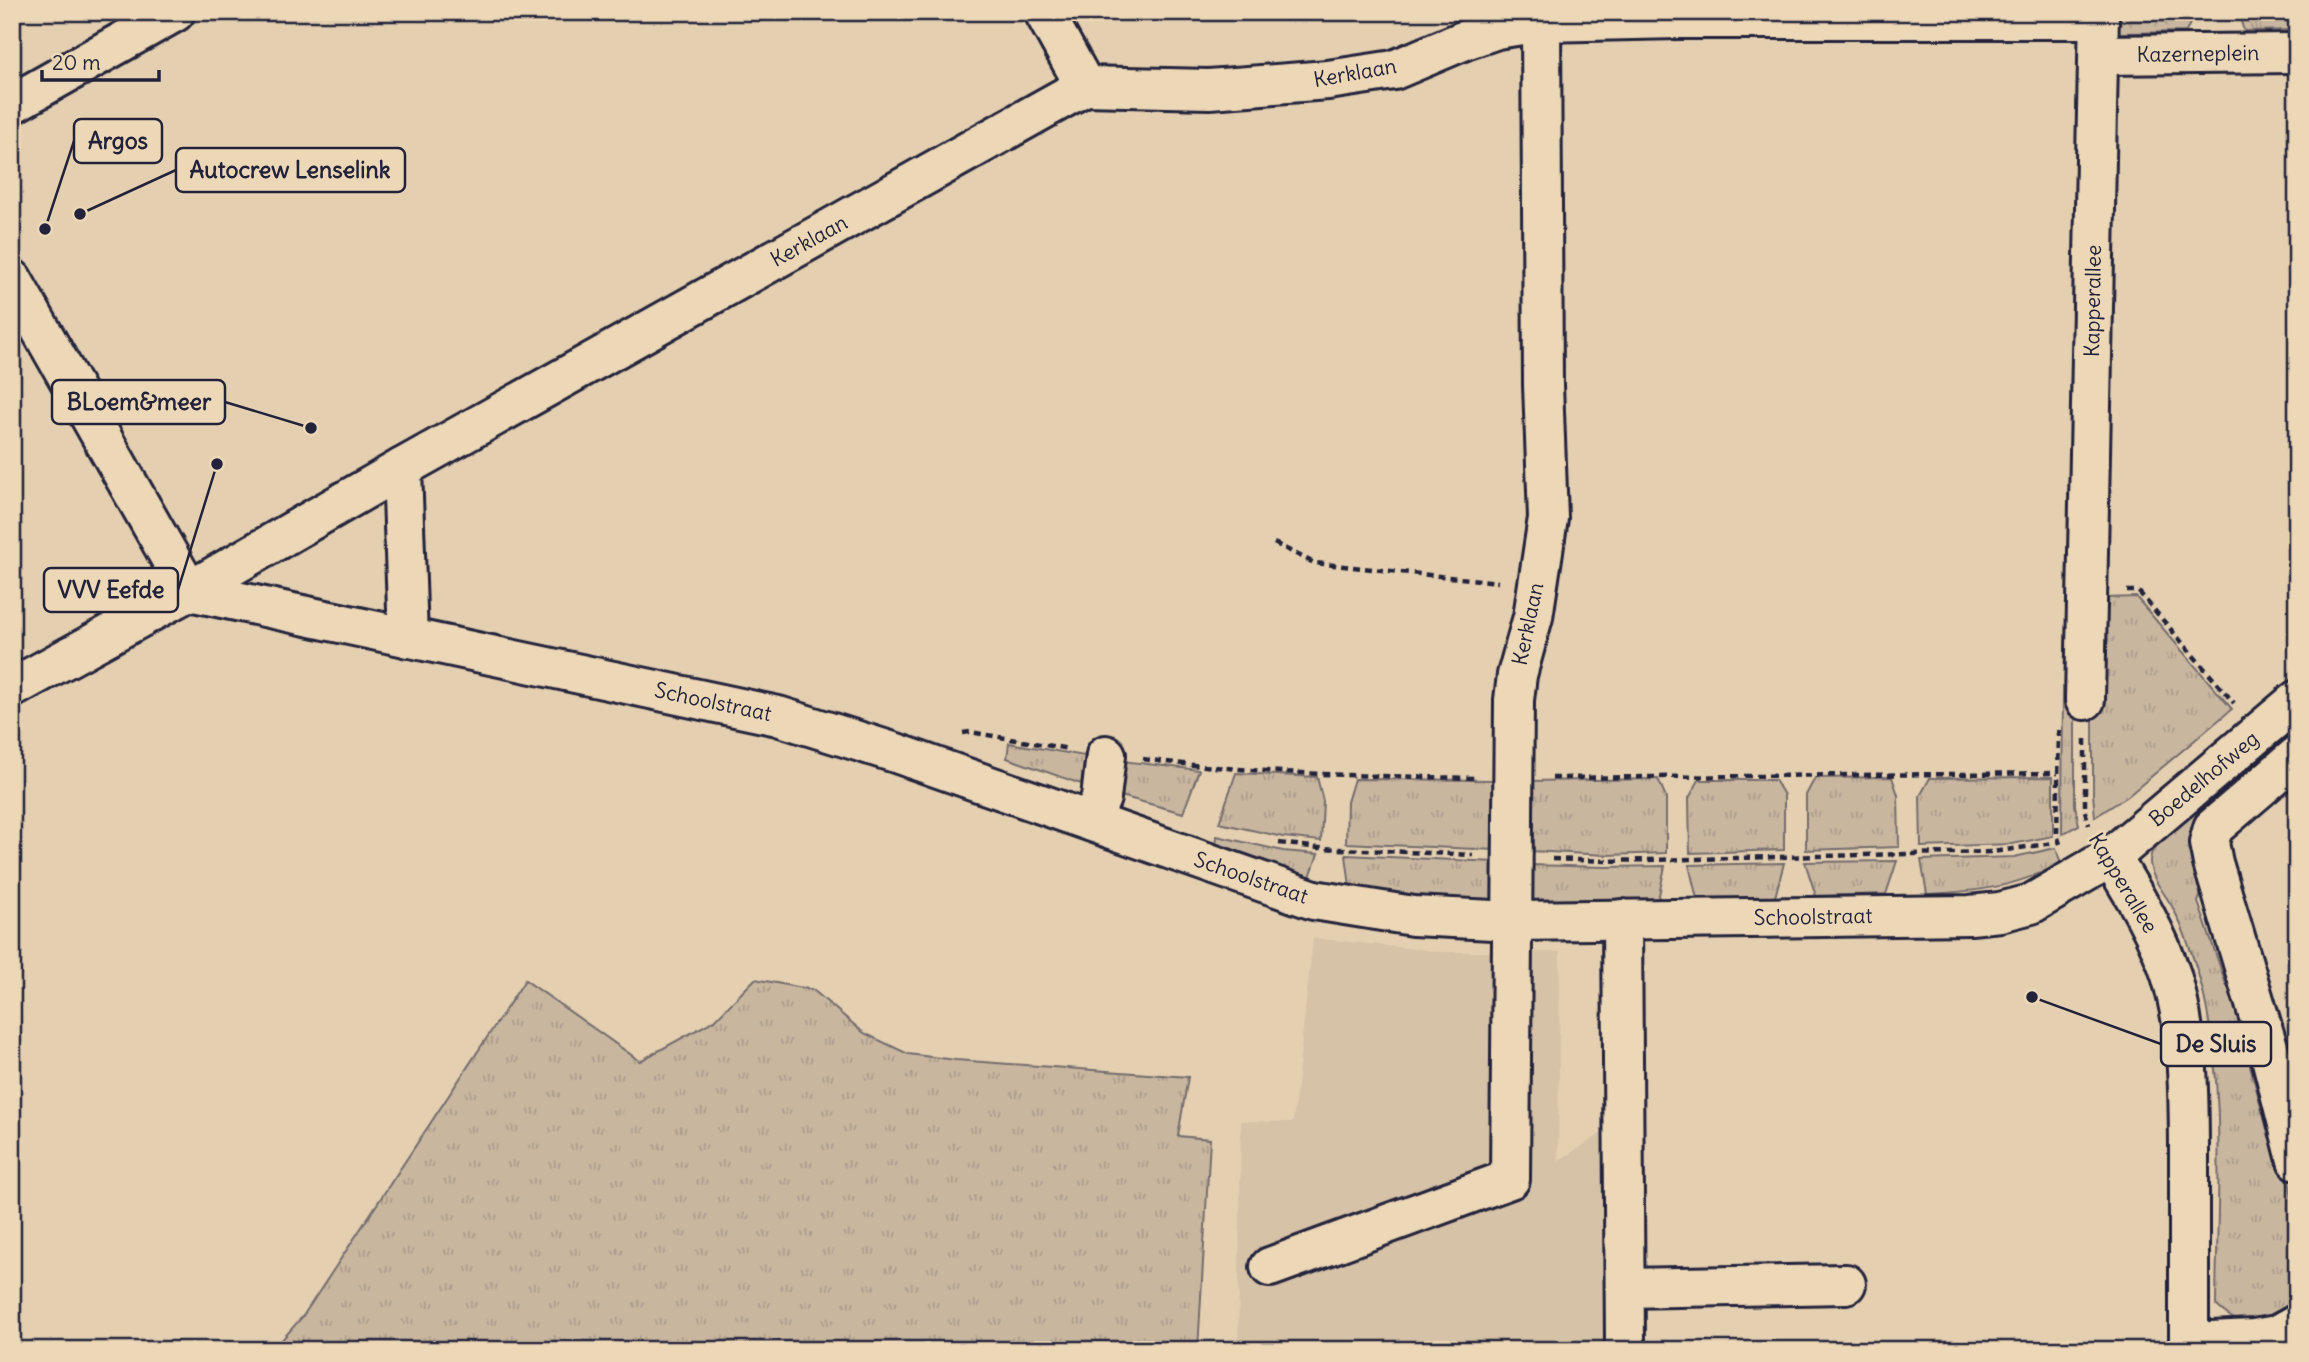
<svg xmlns="http://www.w3.org/2000/svg" width="2309" height="1362" font-family="Delius,sans-serif">
<style>
.built{fill:#d5c2a7}
.grass{fill:url(#grass-tufts);stroke:#756c6d;stroke-width:2}
.forest{fill:url(#forest-crowns);stroke:#756c6d;stroke-width:2}
.lines{fill:none;stroke-linecap:round;stroke-linejoin:round}
.minor-casing{stroke:#22223b;stroke-width:44}
.path{stroke:#22223b;stroke-width:4.5;stroke-dasharray:7 5;stroke-linecap:butt}
.minor{stroke:#ecd7b6;stroke-width:38}
.labels{text-anchor:middle;stroke-width:6;stroke-linejoin:round;paint-order:stroke}
.street-label{font-size:21px;fill:#22223b;stroke:#ecd7b6}
.leader{fill:none;stroke:#22223b;stroke-width:2.5}
.callout-dot{fill:#22223b;stroke:#ecd7b6;stroke-width:2.5}
.callout{fill:#ecd7b6;stroke:#22223b;stroke-width:2.5}
.callout-label{font-size:23px;text-anchor:middle;font-weight:bold;fill:#22223b}
</style>
<defs>
<pattern id="grass-tufts" width="24" height="20" patternUnits="userSpaceOnUse" patternTransform="scale(1.75)"><rect width="24" height="20" fill="#c8b69f"/><path d="M3 7l-1-3M5 7V3M7 7l1-3M15 17l-1-3M17 17v-4M19 17l1-3" fill="none" stroke="#ac9c8a"/></pattern>
<pattern id="forest-crowns" width="20" height="18" patternUnits="userSpaceOnUse" patternTransform="scale(1.75)"><rect width="20" height="18" fill="#c8b69f"/><path d="M2 6a3 3 0 1 1 6 0M12 15a3 3 0 1 1 6 0" fill="none" stroke="#ac9c8a"/></pattern>
</defs>
<rect width="100%" height="100%" fill="#e4d0b1"/>
<filter id="ink" filterUnits="userSpaceOnUse"><feTurbulence type="fractalNoise" baseFrequency=".0143" numOctaves="2"/><feDisplacementMap in="SourceGraphic" scale="14" xChannelSelector="R" yChannelSelector="G"/><feConvolveMatrix kernelMatrix="1 2 1 2 8 2 1 2 1" color-interpolation-filters="sRGB"/></filter>
<g filter="url(#ink)">
<polygon class="built" points="1313,938 1444,952 1560,952 1558,1161 1604,1132 1608,1350 1238,1350 1241,1121 1293,1122"/>
<g class="grass">
<polygon points="2238,12 2297,12 2297,30 2244,31"/>
<polygon points="2136,597 2232,709 2128,796 2095,817 2093,794 2093,705 2106,699 2106,598"/>
<polygon points="2063,687 2075,687 2075,805 2079,825 2062,834"/>
<polygon points="1009,743 1085,756 1081,784 1007,758"/>
<path d="M2264,753L2270,762L2205,884L2198,902L2226,984L2240,994L2249,1019L2242,1035L2269,1137L2284,1149L2297,1229V1300C2290,1312 2260,1324 2246,1323C2236,1322 2223,1312 2216,1305C2217,1201 2227,1080 2200,980C2193,956 2185,932 2174,910C2166,894 2151,880 2150,862C2150,852 2155,846 2162,840Z"/>
<polygon points="1122,761 1199,770 1183,813 1117,795"/>
<polygon points="1236,773 1317,777 1323,801 1321,841 1283,837 1219,823"/>
<polygon points="1892,777 1898,795 1899,847 1806,850 1806,795 1815,778"/>
<polygon points="2053,777 2053,836 2012,844 1921,847 1920,796 1930,778"/>
<polygon points="1354,779 1496,780 1496,850 1346,843 1347,802"/>
<polygon points="1658,779 1666,797 1666,853 1607,855 1530,851 1529,781"/>
<polygon points="1699,780 1775,780 1784,795 1784,850 1690,853 1689,798"/>
<polygon points="1217,836 1283,851 1318,854 1310,877 1216,846"/>
<path d="M2056,848L2061,864C2011,888 1981,891 1927,894L1921,860L2014,857Z"/>
<polygon points="1346,855 1496,862 1496,901 1452,899 1350,887"/>
<polygon points="1897,861 1886,894 1816,896 1805,862"/>
<polygon points="1784,863 1775,897 1697,899 1689,865"/>
<polygon points="1530,865 1605,867 1665,866 1658,900 1528,903"/>
<polygon points="755,979 813,990 864,1033 908,1054 956,1060 1188,1077 1178,1136 1210,1139 1198,1350 273,1350 303,1316 525,980 640,1061 715,1020"/>
</g>
<polygon class="forest" points="2117,12 2189,12 2190,23 2186,32 2119,33"/>
<g class="lines">
<g class="minor-casing">
<g id="minor">
<polyline points="1044,12 1085,86"/>
<polyline points="2099,55 2297,53"/>
<polyline points="12,104 175,12"/>
<polyline points="12,279 189,591 778,716 896,753 1314,900 1413,916 1513,921 1970,915 2000,912 2031,904 2111,857 2297,700"/>
<polyline points="402,468 408,638"/>
<polyline points="12,688 189,591 402,468 1085,86 1209,89 1328,80 1394,70 1465,40 1497,29 1541,22 1680,19 2099,19"/>
<polyline points="2085,700 2099,12"/>
<polyline points="2297,756 2213,828 2209,843 2213,863 2271,1057 2297,1160"/>
<polyline points="1091,821 1101,798 1106,755"/>
<path d="M2111,857C2134,895 2157,932 2171,975C2190,1037 2189,1105 2189,1169C2189,1229 2189,1290 2189,1350"/>
<polyline points="1622,919 1625,1344"/>
<polyline points="1270,1267 1510,1179 1514,700 1517,675 1533,617 1548,518 1543,385 1541,22"/>
<polyline points="1625,1288 1846,1284"/>
<polyline points="2189,1342 2254,1339 2277,1335 2297,1324"/>
</g>
</g>
<g class="path">
<polyline points="1274,543 1314,563 1498,582"/>
<polyline points="2127,591 2138,591 2234,703"/>
<polyline points="2059,730 2057,835 2060,844"/>
<polyline points="963,733 970,732 1069,749"/>
<polyline points="2085,739 2085,811 2089,825"/>
<path d="M1143,759C1254,774 1365,776 1476,778"/>
<polyline points="1552,778 2058,773"/>
<polyline points="1279,843 1319,848 1473,855"/>
<polyline points="1552,859 1606,861 1993,852 2053,843"/>
</g>
<use href="#minor" class="minor"/>
</g>
</g>
<g class="labels">
<g class="street-label">
<text transform="translate(2198 54) rotate(-1)" y="7">Kazerneplein</text>
<text transform="translate(1355 73) rotate(-10)" y="7">Kerklaan</text>
<text transform="translate(809 241) rotate(-29)" y="7">Kerklaan</text>
<text transform="translate(2093 301) rotate(-89)" y="7">Kapperallee</text>
<text transform="translate(1528 624) rotate(-78)" y="7">Kerklaan</text>
<text transform="translate(713 702) rotate(12)" y="7">Schoolstraat</text>
<text transform="translate(2204 779) rotate(-40)" y="7">Boedelhofweg</text>
<text transform="translate(1251 878) rotate(19)" y="7">Schoolstraat</text>
<text transform="translate(2123 883) rotate(59)" y="7">Kapperallee</text>
<text transform="translate(1813 917) rotate(-1)" y="7">Schoolstraat</text>
</g>
</g>
<path class="leader" d="M45 229L74 141M80 214L176 170M311 428L225 402M217 464L178 590M2032 997L2161 1044"/>
<g class="callout-dot">
<circle cx="45" cy="229" r="7"/>
<circle cx="80" cy="214" r="7"/>
<circle cx="311" cy="428" r="7"/>
<circle cx="217" cy="464" r="7"/>
<circle cx="2032" cy="997" r="7"/>
</g>
<g class="callout">
<rect x="74" y="119" width="88" height="44" rx="7"/>
<rect x="176" y="148" width="229" height="44" rx="7"/>
<rect x="52" y="380" width="173" height="44" rx="7"/>
<rect x="44" y="568" width="134" height="44" rx="7"/>
<rect x="2161" y="1022" width="110" height="44" rx="7"/>
</g>
<g class="callout-label">
<text x="118" y="149">Argos</text>
<text x="290" y="178">Autocrew Lenselink</text>
<text x="139" y="410">BLoem&amp;meer</text>
<text x="111" y="598">VVV Eefde</text>
<text x="2216" y="1052">De Sluis</text>
</g>
<rect width="2309" height="1362" fill="none" stroke="#ecd7b6" stroke-width="42"/>
<rect x="21" y="21" width="2267" height="1320" fill="none" stroke="#22223b" stroke-width="2.5" filter="url(#ink)"/>
<path d="M42 70v10h117v-10" fill="none" stroke="#22223b" stroke-width="3.5"/>
<text x="52" y="70" font-size="21" fill="#22223b" stroke="#ecd7b6" stroke-width="5" paint-order="stroke">20 m</text>
</svg>
